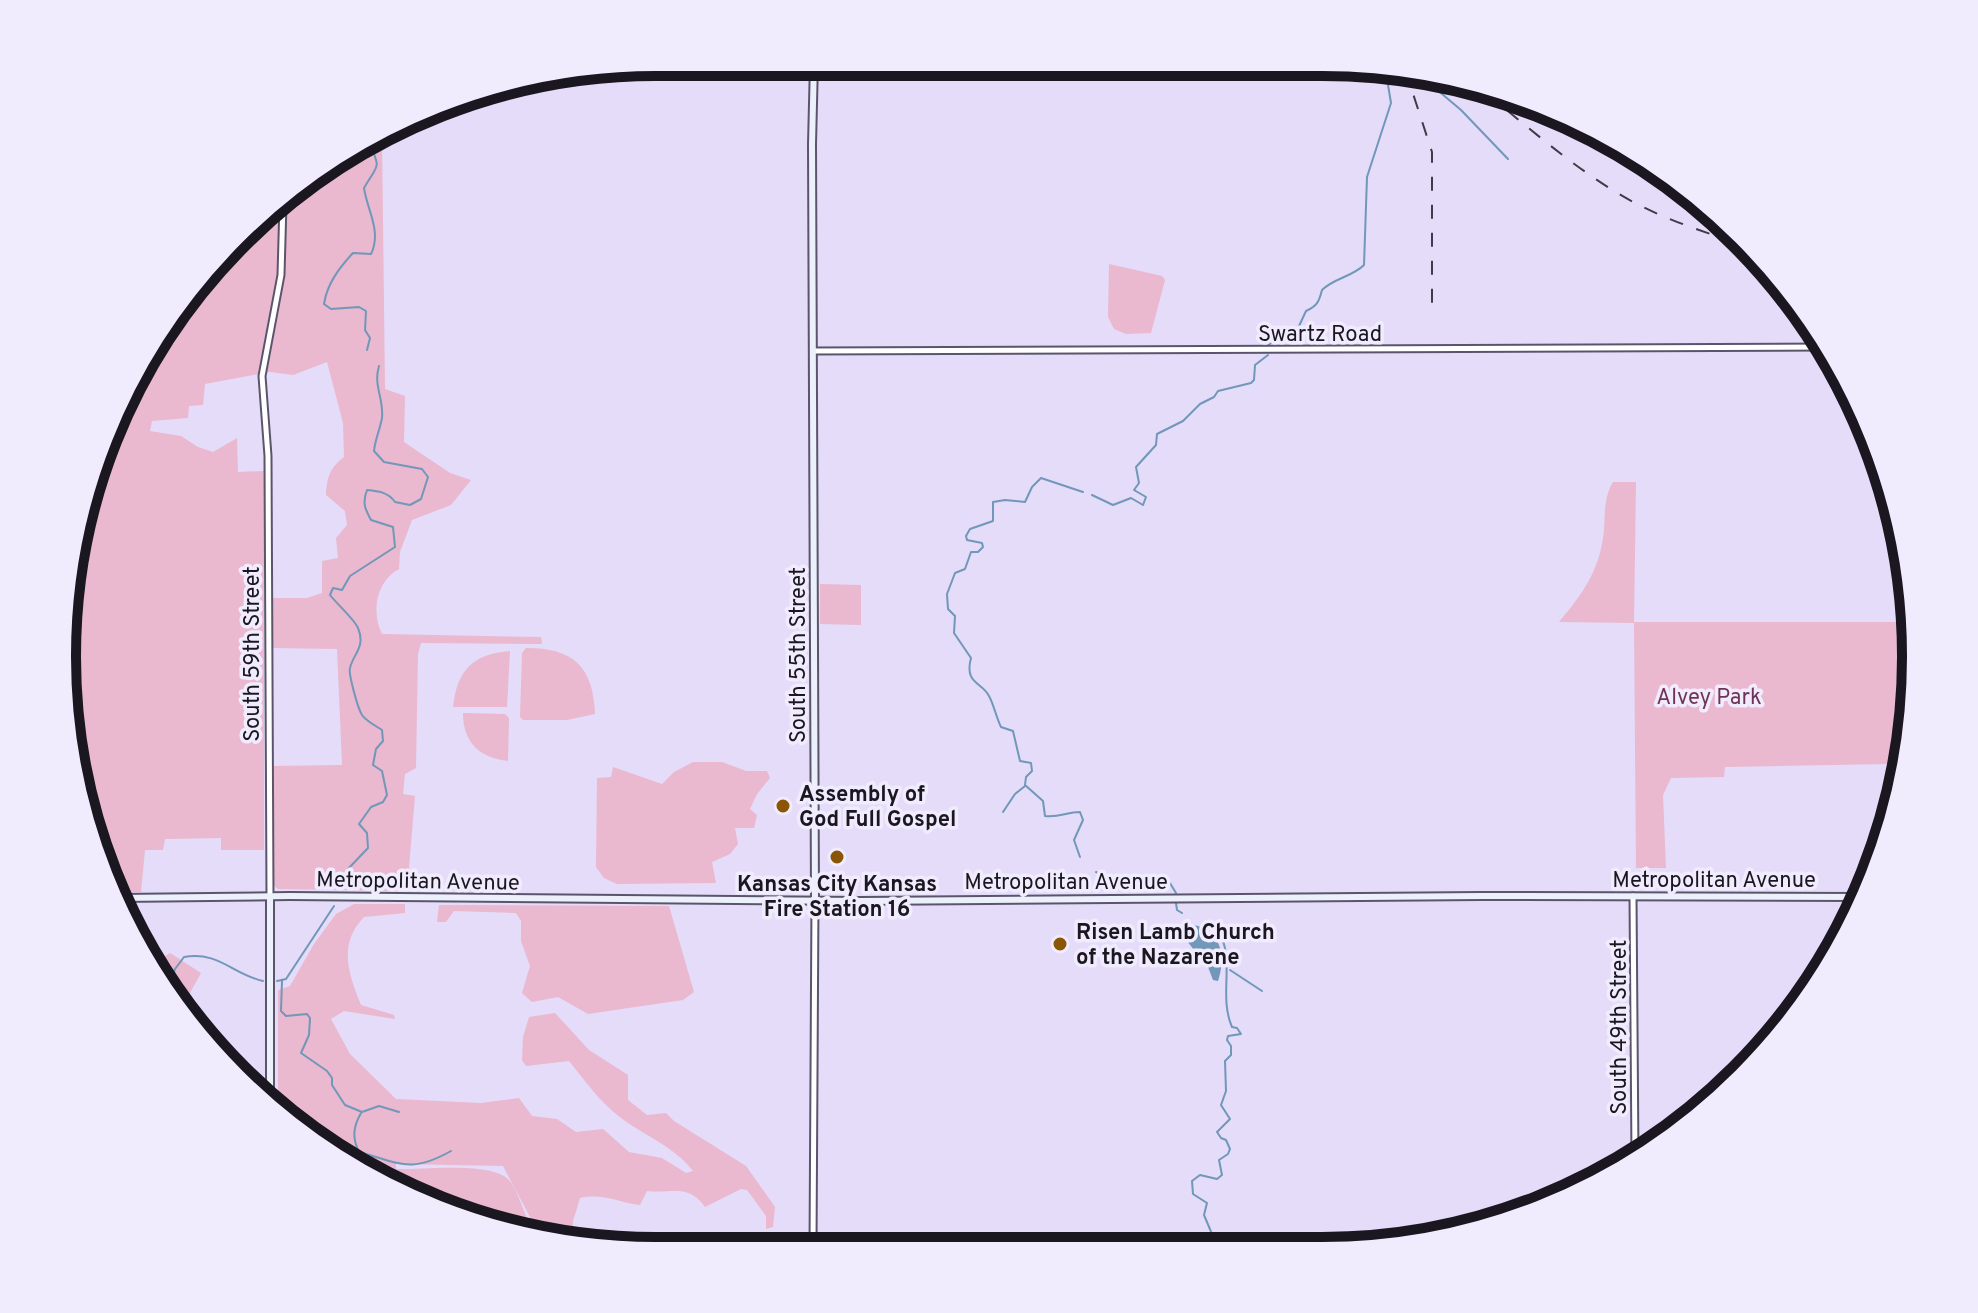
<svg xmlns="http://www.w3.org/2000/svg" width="1978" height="1313" font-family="Overpass,sans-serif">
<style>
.green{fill:#eab8cf}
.water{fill:#7197b9}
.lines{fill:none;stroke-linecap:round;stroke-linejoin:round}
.stream{stroke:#7197b9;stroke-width:2}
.tertiary-casing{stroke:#5b556c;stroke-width:9}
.secondary-casing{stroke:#5b556c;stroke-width:10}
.tertiary{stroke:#fff;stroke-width:5}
.secondary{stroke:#ecf0fb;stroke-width:6}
.rail{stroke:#3f3b48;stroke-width:2;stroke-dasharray:14 14;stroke-linecap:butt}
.poi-dot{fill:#8a5504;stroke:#f0ecfd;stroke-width:3}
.labels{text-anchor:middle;stroke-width:7;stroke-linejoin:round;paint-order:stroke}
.street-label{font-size:22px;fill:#1a1721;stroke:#f0ecfd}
.park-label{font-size:22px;fill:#713353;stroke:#f0ecfd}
.poi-label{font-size:22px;font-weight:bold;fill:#1a1721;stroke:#f0ecfd;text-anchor:start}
.rim{fill:none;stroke:#1a1721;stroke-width:10}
</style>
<rect width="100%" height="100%" fill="#e4dcf9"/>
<g class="green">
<path d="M378,137H382L385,389L405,396L404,442L450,473L471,480L451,505L412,520L400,552L399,569C376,581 371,612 382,634L541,637L542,644L421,643L418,654L416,768L405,774L403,794L415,796L407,891L278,889L273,885L274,766L342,765L337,649L273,648V598H307L322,593V561L338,558L336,538L347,525L345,511L326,495C327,477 330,468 344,457L343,423L327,362L293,375L270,372L205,384L203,405L189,406L188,418L152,421L150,431L181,436L198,447L213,452L237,438L238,472L264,471V850H221V838L165,839L163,850H145L141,892L116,893L82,810L63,617L107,429L185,294L326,162Z"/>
<polygon points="1109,264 1162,276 1165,280 1151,333 1126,334 1114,329 1108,317"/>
<path d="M1613,482H1636L1634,622H1911L1914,628L1911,735L1901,777L1890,768V764L1725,767L1724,777L1671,778L1663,795L1666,868H1636L1634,623L1559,622C1579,598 1596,576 1602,544C1607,522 1601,502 1613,482Z"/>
<polygon points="820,584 861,585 861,625 820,624"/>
<path d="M526,648C573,648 593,666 595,714L567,720H523L520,717L522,653Z"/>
<path d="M510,651L507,707H453C457,670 473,654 510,651Z"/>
<path d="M463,713L505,714L509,718L508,761C480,758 463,743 463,713Z"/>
<polygon points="693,762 722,762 746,771 767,771 770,778 757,794 750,809 757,815 754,828 735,828 738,844 730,854 712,862 716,883 617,884 604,878 596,867 597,778 611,777 613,767 662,784 674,772"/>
<path d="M354,904H405V913L364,917C338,944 348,973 361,1005L394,1015L395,1019L344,1011L331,1019L350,1054L396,1099L481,1103L519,1098L532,1116L557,1119L576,1132L603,1129L629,1152L662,1158L686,1173L693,1171C675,1147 645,1136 621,1118C600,1102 585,1081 569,1061L526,1066L522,1060L523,1037L529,1017L555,1013L589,1050L628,1075V1100L647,1115L666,1113L674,1121L746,1166L775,1207L773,1227L766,1229V1216L747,1190L741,1189L705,1207C688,1183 672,1194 647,1191L640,1205C616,1202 604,1193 580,1198L573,1221L572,1244L539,1234L503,1166L396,1164V1169C421,1170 491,1161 509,1180C518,1190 526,1219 533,1232L394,1190L278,1113V990L290,986L314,944L336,914Z"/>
<polygon points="439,905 669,906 694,992 683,1000 588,1014 558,997 532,1002 522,993 530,966 521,941 521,921 516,913 454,911 446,922 437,922"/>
<polygon points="170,953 201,973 191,991 186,1008 151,965"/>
</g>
<path class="water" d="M1194,925C1222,930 1226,958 1218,981L1213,980L1208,967L1182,935L1181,929Z"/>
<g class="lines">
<g class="stream">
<polyline points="1416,72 1461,110 1508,159"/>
<path d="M1268,345L1278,338L1293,339L1306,311C1317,306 1319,302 1322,290C1334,278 1352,277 1364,265L1367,177L1391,103L1387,79L1390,67"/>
<path d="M367,350L370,338L365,330L366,311L359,307L331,309L324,304C327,284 339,268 353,253L371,254C382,231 367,210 364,188C379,162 381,171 369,141"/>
<polyline points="1092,495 1113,505 1131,498 1143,505 1146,497 1134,490 1139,483 1136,467 1156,445 1157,434 1183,421 1200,404 1214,397 1218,391 1251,383 1254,380 1255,365 1268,355"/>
<polyline points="1003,812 1015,794 1025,786"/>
<path d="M1080,857L1074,840L1083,820L1080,812C1067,812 1058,818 1045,816L1043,801L1025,785L1026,777L1032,771L1031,763L1020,761L1013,731L1001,727C996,717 994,705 989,696C982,682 964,684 971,658L954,633L955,616L948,609L947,594L955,573L965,569L971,552H978L983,547L982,543L967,540L966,536L970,529L993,521V502L1005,500L1025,502L1032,487L1041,478L1083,492"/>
<polyline points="1096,872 1107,878 1139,881 1163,879 1170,883 1176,893"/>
<path d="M342,887L347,870L368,848L367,833L359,824L371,807L383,802L387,795L382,771L373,765L376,749L383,741L382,730C376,726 366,721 362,715C358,709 348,673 350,668C353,654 366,647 358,628C355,620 337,604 330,595L333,588L342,590L350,576L395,547L393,527L371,520C365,509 362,503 367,490C378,491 388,492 395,502L410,505L421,499L428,477L422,469L384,462L374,451C375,440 380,429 382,418C384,399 373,385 379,366"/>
<polyline points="1176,903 1177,910 1182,913"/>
<polyline points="1230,970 1262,991"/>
<polyline points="277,981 286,979 334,906"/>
<polyline points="282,981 281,1011 286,1016 307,1014 310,1018 309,1035 301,1053 327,1071 332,1078 332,1085 345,1105 362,1112 379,1106 399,1112"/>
<path d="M169,987L175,969L184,957C219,951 232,974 263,981"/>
<path d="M361,1113C353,1127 352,1138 359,1152C400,1163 410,1174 451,1151"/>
<path d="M1211,1249L1207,1243L1212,1234L1204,1215L1207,1203L1193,1194L1192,1181L1200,1175L1217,1179L1222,1175L1219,1160L1228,1154L1230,1149L1226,1140L1221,1138L1217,1132L1230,1119L1221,1105L1226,1091L1225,1061L1231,1055V1046L1227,1040L1228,1036L1241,1034L1237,1028L1232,1027C1218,995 1236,961 1218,929"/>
</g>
<g class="tertiary-casing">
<g id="tertiary">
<polyline points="813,351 1826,347"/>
<polyline points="1633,896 1635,1158"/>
<polyline points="270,897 268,456 262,376 281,275 283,203"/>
<polyline points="813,1247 815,900"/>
</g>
</g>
<g class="secondary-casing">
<g id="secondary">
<polyline points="814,63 812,144 815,900"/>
<polyline points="270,897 270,1107"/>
<polyline points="119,898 290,896 862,901 1481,896 1862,897"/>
</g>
</g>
<use href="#tertiary" class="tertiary"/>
<use href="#secondary" class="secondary"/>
<g class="rail">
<polyline points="1405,69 1432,152 1432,310"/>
<polyline points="1447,82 1464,97"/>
<path d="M1486,93C1534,132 1582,175 1637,204C1672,222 1710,234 1747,246"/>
</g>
</g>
<g class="poi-dot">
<circle cx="783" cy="806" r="8"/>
<circle cx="837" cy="857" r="8"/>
<circle cx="1060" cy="944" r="8"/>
</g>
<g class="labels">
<g class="street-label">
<text x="1320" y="341">Swartz Road</text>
<text transform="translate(251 654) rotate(-90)" y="8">South 59th Street</text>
<text transform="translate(797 655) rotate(-90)" y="8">South 55th Street</text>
<text x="1714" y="887">Metropolitan Avenue</text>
<text transform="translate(418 880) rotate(1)" y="8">Metropolitan Avenue</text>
<text x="1066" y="889">Metropolitan Avenue</text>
<text transform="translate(1618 1027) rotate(-90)" y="8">South 49th Street</text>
</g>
<g class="park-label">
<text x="1709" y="704">Alvey Park</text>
</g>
<g class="poi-label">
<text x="799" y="801">Assembly of<tspan x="799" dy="25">God Full Gospel</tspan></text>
<text x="837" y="891" text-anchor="middle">Kansas City Kansas<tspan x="837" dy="25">Fire Station 16</tspan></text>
<text x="1076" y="939">Risen Lamb Church<tspan x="1076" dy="25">of the Nazarene</tspan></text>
</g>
</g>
<path d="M0 0H1978V1313H0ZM656 76H1322A580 580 0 0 1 1902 656V657A580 580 0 0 1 1322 1237H656A580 580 0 0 1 76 657V656A580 580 0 0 1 656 76Z" fill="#f0ecfd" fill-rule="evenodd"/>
<path class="rim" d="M656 76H1322A580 580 0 0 1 1902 656V657A580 580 0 0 1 1322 1237H656A580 580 0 0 1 76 657V656A580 580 0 0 1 656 76Z"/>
</svg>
